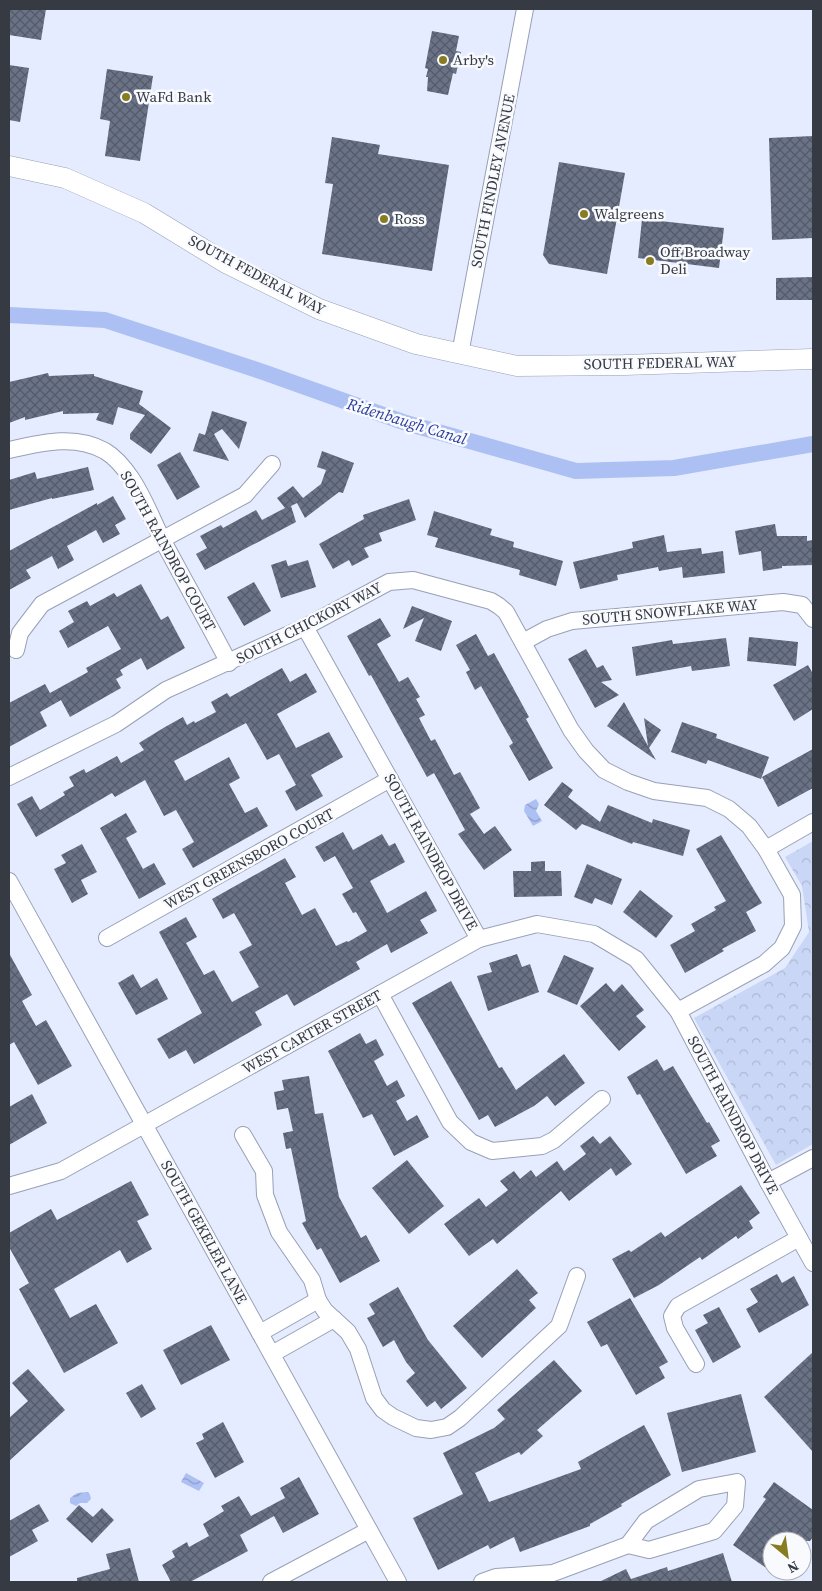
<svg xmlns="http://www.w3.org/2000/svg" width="822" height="1591" font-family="'Source Serif 4',serif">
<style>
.park{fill:url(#park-crowns)}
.water{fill:url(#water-waves)}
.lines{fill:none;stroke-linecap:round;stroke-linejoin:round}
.canal{stroke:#adc0f4;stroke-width:16}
.building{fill:url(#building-cross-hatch)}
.minor-casing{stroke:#98a0b6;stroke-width:18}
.major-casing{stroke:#98a0b6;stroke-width:21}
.minor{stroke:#fff;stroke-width:16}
.major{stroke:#fff;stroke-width:20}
.poi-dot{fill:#887c21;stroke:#f8fafe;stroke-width:2}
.labels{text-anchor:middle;stroke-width:5;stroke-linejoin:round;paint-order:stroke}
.poi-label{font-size:15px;fill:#363a43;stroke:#f8fafe;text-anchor:start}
.street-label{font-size:15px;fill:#363a43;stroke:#f8fafe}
.water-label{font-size:16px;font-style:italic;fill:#2a3d9d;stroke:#f8fafe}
</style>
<defs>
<pattern id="park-crowns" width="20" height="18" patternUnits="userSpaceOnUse" patternTransform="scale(1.25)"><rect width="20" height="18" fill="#cad6f6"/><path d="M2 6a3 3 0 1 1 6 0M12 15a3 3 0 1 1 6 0" fill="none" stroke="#aeb8d4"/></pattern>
<pattern id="water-waves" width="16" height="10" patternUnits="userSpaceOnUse" patternTransform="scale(1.25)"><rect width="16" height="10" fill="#adc0f4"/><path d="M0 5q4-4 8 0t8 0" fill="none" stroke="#8e9dc7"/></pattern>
<pattern id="building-cross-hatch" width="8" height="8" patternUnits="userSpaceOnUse" patternTransform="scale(1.25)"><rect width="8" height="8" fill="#6a7286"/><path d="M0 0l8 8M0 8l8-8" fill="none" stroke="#545a6a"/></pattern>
</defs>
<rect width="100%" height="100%" fill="#e5ecff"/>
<polygon class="park" points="813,841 813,1144 776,1165 694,1018 785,968 809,932 802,886 785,857"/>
<g class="water">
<polygon points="536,799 539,804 536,811 542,821 533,826 524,811 525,805"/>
<polygon points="186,1473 204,1483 199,1491 181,1482"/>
<polygon points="88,1492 90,1495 91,1499 87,1503 80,1503 76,1506 70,1503 70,1498 77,1493"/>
</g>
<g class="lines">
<polyline class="canal" points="9,315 105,320 263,372 406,423 576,471 674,468 813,444"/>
</g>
<g class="building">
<polygon points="9,9 46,9 41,40 9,35"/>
<polygon points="432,31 459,36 456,51 461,52 456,74 453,73 448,95 427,91 428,77 426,77 428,69 425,68"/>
<polygon points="9,65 29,68 20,122 9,120"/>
<polygon points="107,69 153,76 140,161 105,156 110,121 100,119"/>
<polygon points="813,136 813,238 772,240 769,138"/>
<polygon points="332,137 380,145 378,154 449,165 432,271 322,254 333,184 325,183"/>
<polygon points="559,162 625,173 607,274 549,264 543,255"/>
<polygon points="642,219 724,228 719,268 638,258"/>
<polygon points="813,277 813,300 776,300 776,278"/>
<polygon points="48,373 49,376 94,374 94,376 143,391 139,404 171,428 151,454 130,439 130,434 145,415 118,407 113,425 96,420 99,413 63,414 63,411 25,420 25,417 9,423 9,382"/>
<polygon points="212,411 247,422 239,449 222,429 214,434 229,461 193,451 199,433 205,435"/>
<polygon points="322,451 354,463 343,493 339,492 305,518 297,503 291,506 296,522 205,570 196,554 207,548 200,536 221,525 223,528 256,510 262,520 285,508 277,498 293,486 303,498 321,484 326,470 317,467"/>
<polygon points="180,452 200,487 177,500 157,465"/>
<polygon points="88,467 94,490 52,499 52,498 9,510 9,480 35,472 37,479"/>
<polygon points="113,496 126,519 115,525 120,534 103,543 96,530 67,546 74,560 58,569 52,556 26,570 31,578 9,590 9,551 97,503 97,505"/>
<polygon points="409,499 416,520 379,533 382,541 364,548 369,557 352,566 349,560 333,569 319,544 364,519 363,515"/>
<polygon points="434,511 492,529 490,535 514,542 513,547 563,561 556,586 519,575 520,570 435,547 438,538 427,535"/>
<polygon points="775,524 777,536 807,536 807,541 813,540 813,565 782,566 782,568 763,571 761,551 739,555 735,531"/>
<polygon points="664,535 667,552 701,548 702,554 723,551 725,573 683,578 682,567 659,571 658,567 617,575 618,580 580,589 573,562 633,548 632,542"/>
<polygon points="286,560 288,566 308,560 316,587 281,598 271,565"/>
<polygon points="254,582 271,611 244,626 227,597"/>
<polygon points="141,584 161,620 168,616 185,648 147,670 141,658 120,670 123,675 116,679 121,688 70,717 61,700 40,712 47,726 9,747 9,703 45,684 50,693 88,672 86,668 121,649 108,626 68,648 59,631 74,622 68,611 87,601 90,606 114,593 117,597"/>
<polygon points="412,606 452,621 441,651 415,641 424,618 403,629"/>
<polygon points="380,618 391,636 377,644 399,682 408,677 420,697 416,699 425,715 419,718 431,741 435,739 454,775 460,772 480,808 470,814 484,834 495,826 512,850 484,870 458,834 465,830 434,773 427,777 371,675 369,676 347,636"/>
<polygon points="476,634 488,656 494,653 529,717 526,719 553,768 529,781 509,746 513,743 481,686 475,690 466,672 470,670 456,645"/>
<polygon points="749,637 798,642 796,666 747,661"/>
<polygon points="726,638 730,666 692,671 691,666 636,676 632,647 672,640 673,644"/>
<polygon points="586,649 597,668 603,665 612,680 601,682 619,695 595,708 568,659"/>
<polygon points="808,665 813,674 813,709 794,721 773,685"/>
<polygon points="282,668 290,682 306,673 317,692 277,714 296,748 329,732 343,757 311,775 323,796 296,811 285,791 296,785 279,754 267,760 246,723 174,761 185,781 229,757 240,778 229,784 245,813 257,807 268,826 193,868 182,849 194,842 176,810 164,816 145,780 115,797 112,793 36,837 17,804 32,796 40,810 65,795 63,792 74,786 69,777 84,769 86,773 117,756 121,763 144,750 139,743 165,727 183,717 187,725 194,721 195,723 216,712 211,702 227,693 230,697"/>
<polygon points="624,702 648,746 644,718 661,730 649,748 656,760 607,726"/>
<polygon points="682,722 717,734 716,738 769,757 761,779 708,760 706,764 671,752"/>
<polygon points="813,749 813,788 778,807 762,777"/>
<polygon points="562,782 573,790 568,797 600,822 608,805 652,823 653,819 690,830 683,856 633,842 632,844 582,824 576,830 544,805"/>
<polygon points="126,813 137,832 126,838 143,869 154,863 166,884 139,899 100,828"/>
<polygon points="343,832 353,850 382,834 389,846 395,843 405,862 370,881 387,913 426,891 437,911 420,920 428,933 391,953 387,944 356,962 360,969 294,1006 287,994 255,1012 262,1025 194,1064 186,1050 169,1059 157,1039 202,1013 159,932 186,917 197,937 186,943 204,975 214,970 232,1002 259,987 239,952 252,945 234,913 223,919 212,899 285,858 296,877 285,883 302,915 315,908 336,946 347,941 348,942 367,931 356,912 353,913 342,894 353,888 335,856 324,862 315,847"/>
<polygon points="721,835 762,903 746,912 756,931 722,949 724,951 685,973 670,945 695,931 691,924 716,910 714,907 726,901 696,849"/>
<polygon points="82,844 97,872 81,880 88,894 72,903 54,869 66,863 61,855"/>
<polygon points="545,861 545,871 561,871 562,896 514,897 513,871 531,871 531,862"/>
<polygon points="587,864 622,879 612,905 595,898 592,904 574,897"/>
<polygon points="640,890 673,916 656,938 623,912"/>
<polygon points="9,953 32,995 22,1001 36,1026 46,1020 72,1066 38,1085 14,1042 9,1045"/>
<polygon points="517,954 522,967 530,964 539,992 488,1011 477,976 492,972 489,963"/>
<polygon points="564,955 594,968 577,1005 547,992"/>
<polygon points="133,974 141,988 157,978 168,999 136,1015 118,983"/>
<polygon points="451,981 499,1068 502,1067 516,1090 564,1054 585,1083 555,1106 547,1096 534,1106 495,1127 488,1115 479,1120 412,1003"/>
<polygon points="606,983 614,992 622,984 644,1010 636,1016 646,1027 619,1051 580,1006"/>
<polygon points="360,1033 366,1044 376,1039 384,1055 374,1061 387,1086 397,1080 405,1096 396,1101 407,1121 417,1115 429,1137 394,1156 372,1114 363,1118 328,1051"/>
<polygon points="657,1059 664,1071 673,1066 707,1123 709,1122 720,1141 711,1146 717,1156 686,1174 640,1094 637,1095 627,1077"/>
<polygon points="309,1076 315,1114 323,1113 339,1197 361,1238 366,1235 380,1261 340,1283 321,1248 317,1250 302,1223 306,1221 291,1148 286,1149 283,1133 293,1131 288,1108 277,1110 274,1092 284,1090 282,1080"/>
<polygon points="32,1094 47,1123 9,1145 9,1107"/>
<polygon points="593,1136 600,1144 610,1136 632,1164 616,1176 611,1168 569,1201 561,1191 497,1244 493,1239 469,1256 444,1224 479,1198 486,1207 508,1190 500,1181 514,1171 520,1179 531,1170 536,1177 557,1161 564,1171 586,1154 580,1146"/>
<polygon points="407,1160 444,1206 409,1234 372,1188"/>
<polygon points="131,1181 149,1215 137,1221 152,1249 127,1263 120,1250 54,1289 70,1318 96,1304 118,1343 64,1373 19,1289 29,1283 9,1247 9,1233 51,1209 57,1220"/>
<polygon points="741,1185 760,1213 749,1221 753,1228 738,1239 736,1236 702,1260 700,1257 659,1285 634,1298 612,1259 629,1250 631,1252 661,1232 665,1237"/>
<polygon points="517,1269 538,1293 529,1300 536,1308 482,1358 453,1326"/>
<polygon points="777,1274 782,1283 794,1276 809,1305 759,1333 746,1309 758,1302 750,1289"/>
<polygon points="398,1287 428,1340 467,1388 441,1409 435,1401 427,1407 406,1381 415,1373 406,1362 394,1340 383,1347 367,1318 375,1314 369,1304"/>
<polygon points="630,1298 668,1362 659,1367 665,1378 636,1395 607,1344 601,1347 587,1322"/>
<polygon points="719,1307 741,1347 713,1363 695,1330 708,1323 703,1315"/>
<polygon points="211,1325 230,1360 181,1385 163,1350"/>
<polygon points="813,1352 813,1452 764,1397"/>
<polygon points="554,1360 582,1391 537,1430 543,1436 521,1455 519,1452 475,1473 489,1502 581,1469 578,1462 644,1425 671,1475 621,1504 622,1506 590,1524 590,1526 520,1552 514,1537 490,1549 488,1545 438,1570 413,1518 463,1494 443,1453 494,1428 505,1419 497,1410"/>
<polygon points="28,1369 65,1410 9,1461 9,1418 28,1401 12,1383"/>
<polygon points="142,1384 156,1409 141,1418 126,1393"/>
<polygon points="741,1394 756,1452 682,1472 667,1413"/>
<polygon points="223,1422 244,1462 215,1478 196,1443 204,1439 202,1434"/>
<polygon points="299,1477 319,1514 283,1533 274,1516 240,1535 248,1551 190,1582 171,1582 162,1565 175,1557 172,1551 187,1542 189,1547 209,1536 203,1524 224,1511 221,1506 239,1496 251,1516 285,1498 280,1488"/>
<polygon points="774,1482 813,1510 813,1537 810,1541 772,1541 772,1572 733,1545 766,1499 763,1497"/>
<polygon points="39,1504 49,1521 32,1530 38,1541 9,1557 9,1521"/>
<polygon points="79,1505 93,1517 102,1508 114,1520 92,1543 66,1519"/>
<polygon points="130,1548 139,1582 77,1582 77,1578 110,1569 106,1554"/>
<polygon points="723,1553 732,1582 599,1582 626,1569 631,1579 667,1567 668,1571"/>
</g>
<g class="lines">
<g class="minor-casing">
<g id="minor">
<polyline points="460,354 525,9"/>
<path d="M9,450C41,443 75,434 105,451C115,457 125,469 131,478C144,497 152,519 162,539C184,580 207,621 229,663"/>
<polyline points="305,627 479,939 537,924 594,934 636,959 678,1011 768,1182 813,1263"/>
<polyline points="523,642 547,629 572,621 783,602 802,605 813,619"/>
<polyline points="16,650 20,633 42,604 245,495 272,464"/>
<polyline points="9,777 116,724 166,690 305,627 389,582 413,580 491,601 499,606 506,612 571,730 586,751 604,770 628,782 654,791 707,798 729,809 749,826 766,849 792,895 793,926 782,948 764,964 678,1011"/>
<polyline points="766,849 813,822"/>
<polyline points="9,881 398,1582"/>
<polyline points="107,938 390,779"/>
<polyline points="380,994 450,1122 471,1142 492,1151 542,1146 554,1140 602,1099"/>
<polyline points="243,1135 264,1171 265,1195 279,1232 312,1280 318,1300 325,1311 348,1332 358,1349 374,1398 383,1410 393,1417 416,1428 431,1430 447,1427 460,1418 559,1326 577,1276"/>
<polyline points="768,1182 813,1158"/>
<polyline points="9,1186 61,1171 479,939"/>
<polyline points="260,1333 318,1300"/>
<polyline points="272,1354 334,1319"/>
<polyline points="696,1364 675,1328 672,1316 678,1306 799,1238"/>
<polygon points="737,1482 735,1506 714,1531 649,1550 628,1545 646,1521 699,1489"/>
<polyline points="271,1582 369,1530"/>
<polyline points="482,1582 496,1577 553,1573 628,1545"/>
</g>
</g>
<g class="major-casing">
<polyline id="major" points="9,166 65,178 144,213 226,263 319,309 416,344 517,366 624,365 813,359"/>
</g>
<use href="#minor" class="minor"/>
<use href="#major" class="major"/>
</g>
<g class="poi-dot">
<circle cx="443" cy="60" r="5"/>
<circle cx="126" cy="97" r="5"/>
<circle cx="584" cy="214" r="5"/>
<circle cx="384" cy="219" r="5"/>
<circle cx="650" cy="261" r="5"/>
</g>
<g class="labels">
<g class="poi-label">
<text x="453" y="65">Arby's</text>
<text x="136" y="102">WaFd Bank</text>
<text x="594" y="219">Walgreens</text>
<text x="394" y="224">Ross</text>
<text x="660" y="257">Off Broadway<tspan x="660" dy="17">Deli</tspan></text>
</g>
<g class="street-label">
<text transform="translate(493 181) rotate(-79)" y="5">SOUTH FINDLEY AVENUE</text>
<text transform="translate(257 275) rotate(28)" y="5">SOUTH FEDERAL WAY</text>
<text transform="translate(660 363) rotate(-1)" y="5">SOUTH FEDERAL WAY</text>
<text transform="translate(168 551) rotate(61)" y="5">SOUTH RAINDROP COURT</text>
<text transform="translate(670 612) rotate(-5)" y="5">SOUTH SNOWFLAKE WAY</text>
<text transform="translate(309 623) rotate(-27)" y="5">SOUTH CHICKORY WAY</text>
<text transform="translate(431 852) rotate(61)" y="5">SOUTH RAINDROP DRIVE</text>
<text transform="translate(249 859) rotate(-29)" y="5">WEST GREENSBORO COURT</text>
<text transform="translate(312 1032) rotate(-29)" y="5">WEST CARTER STREET</text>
<text transform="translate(733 1115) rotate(62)" y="5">SOUTH RAINDROP DRIVE</text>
<text transform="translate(204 1232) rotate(61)" y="5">SOUTH GEKELER LANE</text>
</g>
<g class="water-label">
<text transform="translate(407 421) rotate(17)" y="6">Ridenbaugh Canal</text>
</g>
</g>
<rect width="822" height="1591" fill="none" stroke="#363a43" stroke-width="20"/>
<g transform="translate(787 1556) rotate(151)"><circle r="24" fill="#f8fafe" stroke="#aaadb3"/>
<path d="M0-4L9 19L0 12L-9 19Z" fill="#887c21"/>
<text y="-8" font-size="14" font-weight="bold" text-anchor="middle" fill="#363a43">N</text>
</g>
</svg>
